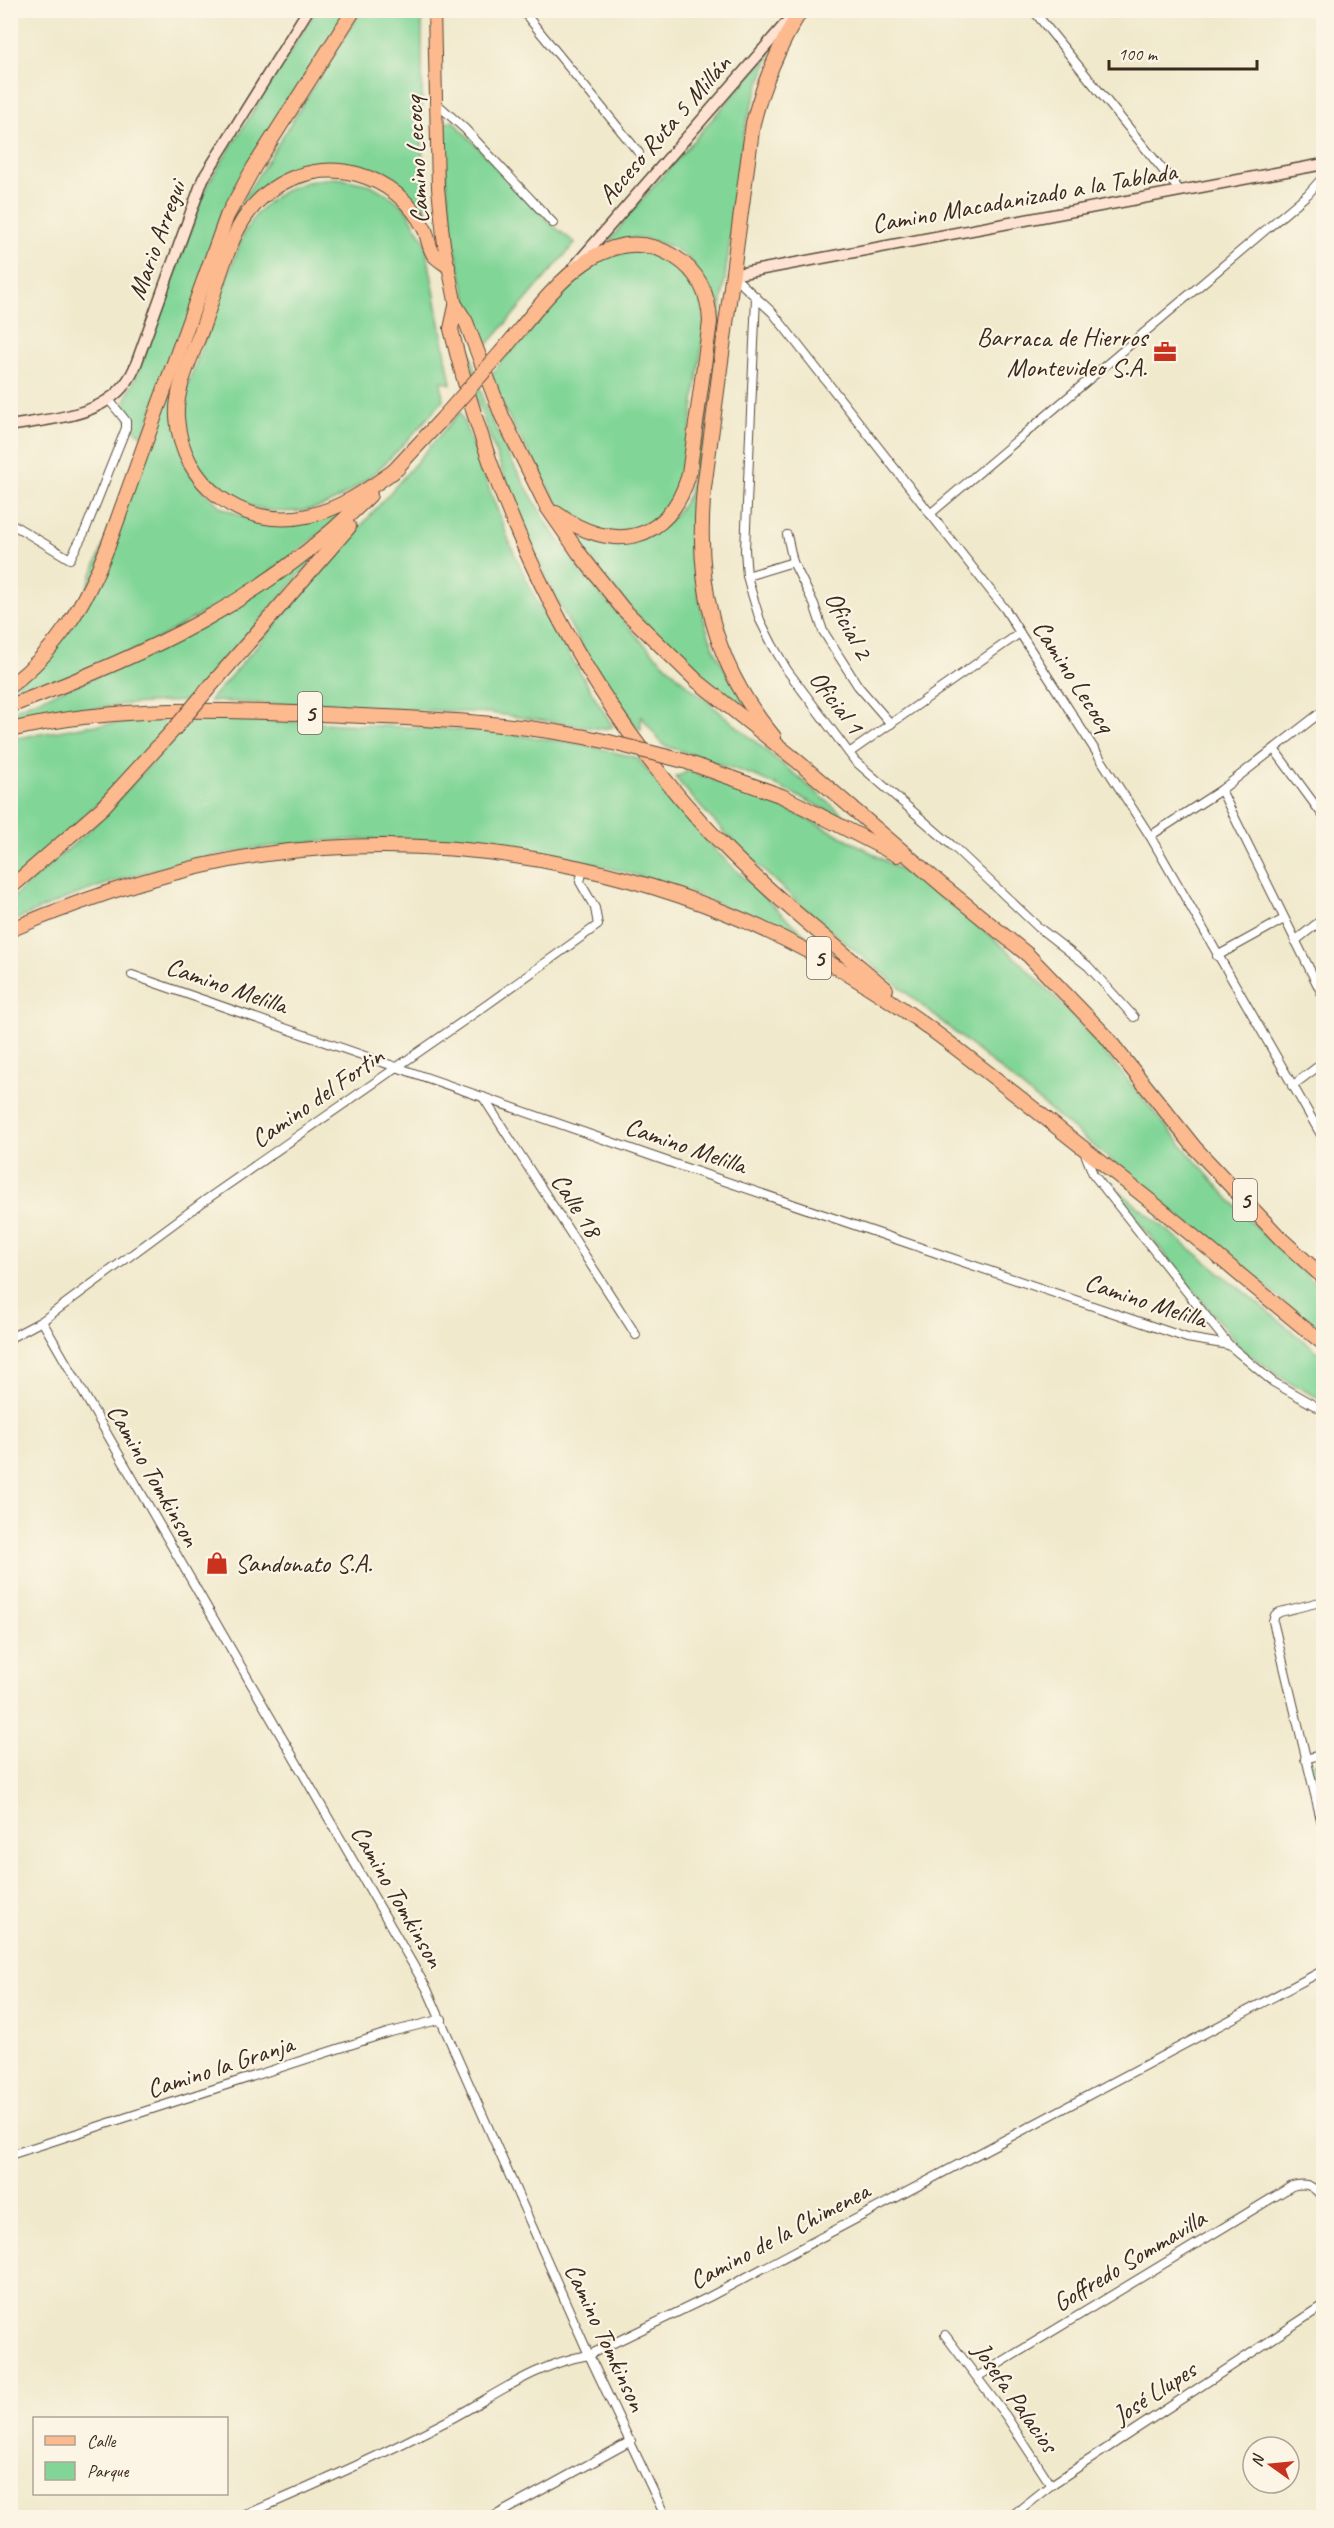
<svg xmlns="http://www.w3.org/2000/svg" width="1334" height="2528" font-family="Caveat,sans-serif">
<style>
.green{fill:#81d597;stroke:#5e805a;stroke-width:1.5}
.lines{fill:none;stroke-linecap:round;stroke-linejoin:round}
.street-casing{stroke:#564738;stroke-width:10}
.secondary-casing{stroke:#564738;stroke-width:13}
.primary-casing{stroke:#564738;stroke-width:14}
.highway-casing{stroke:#564738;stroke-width:16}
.street{stroke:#fff;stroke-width:8}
.secondary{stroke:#fee3d2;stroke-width:10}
.primary{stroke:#fcba8e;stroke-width:12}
.highway{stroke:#fcba8e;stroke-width:14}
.highway-bridge-casing{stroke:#564738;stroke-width:16;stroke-linecap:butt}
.highway-bridge{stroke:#fcba8e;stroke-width:14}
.labels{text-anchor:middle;stroke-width:4.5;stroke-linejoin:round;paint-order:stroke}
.shield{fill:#fcf5e5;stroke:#75675a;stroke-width:1.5}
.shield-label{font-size:24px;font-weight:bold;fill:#3b2a1e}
.street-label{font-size:26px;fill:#3b2a1e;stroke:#fcf5e5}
.poi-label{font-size:26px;fill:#3b2a1e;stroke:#fcf5e5;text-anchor:end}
</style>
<rect width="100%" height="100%" fill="#fcf5e5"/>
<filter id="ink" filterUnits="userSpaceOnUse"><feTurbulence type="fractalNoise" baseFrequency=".0167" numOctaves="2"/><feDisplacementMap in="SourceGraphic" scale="12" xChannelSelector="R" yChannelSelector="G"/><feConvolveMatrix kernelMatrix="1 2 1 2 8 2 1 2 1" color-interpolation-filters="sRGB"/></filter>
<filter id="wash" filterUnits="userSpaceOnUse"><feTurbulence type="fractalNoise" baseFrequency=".008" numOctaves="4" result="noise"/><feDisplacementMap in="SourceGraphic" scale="24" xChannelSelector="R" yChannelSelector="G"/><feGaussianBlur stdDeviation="1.35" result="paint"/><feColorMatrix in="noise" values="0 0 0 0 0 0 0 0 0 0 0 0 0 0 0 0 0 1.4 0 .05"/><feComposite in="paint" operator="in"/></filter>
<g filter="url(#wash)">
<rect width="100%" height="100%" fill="#f0e9cc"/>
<g class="green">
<path d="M316,11H348L248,165L143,435H141C116,413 124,400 137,375L207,185Z"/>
<polygon points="361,11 422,11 422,147 426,213 413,197 381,176 329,164 249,202 178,384 184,463 205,493 221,507 256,522 288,524 339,509 341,514 327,528 257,582 147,645 11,700 11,691 70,630 236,211"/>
<path d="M771,52L747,120L743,138L694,521C693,563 697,609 714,648C724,670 739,691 751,712L747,716L661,642L606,580L572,532C583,536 592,541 604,543C639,549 673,525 689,494L715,321L693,263L684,255L672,247L647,239L635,238L609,242L630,213Z"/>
<path d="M453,121L551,224L575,243L483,350C476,328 468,306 463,284C450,231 445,177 442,124Z"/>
<path d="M338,178L371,185L393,198L405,208L425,241L451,384L441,381L443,401C409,438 377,479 332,502C315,511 294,513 274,511C209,503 178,456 185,392L244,233C264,196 297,179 338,178Z"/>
<polygon points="623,250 649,251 672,261 690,277 703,303 704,330 683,482 673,504 640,530 601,533 562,511 508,416 490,377 503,359 595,261"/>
<path d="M460,331L467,339L485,406L511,461L550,528L583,574L642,642L685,683L852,822L758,777L663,745L641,716V730L636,726C565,637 522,529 485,423C475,394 458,363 460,331Z"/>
<polygon points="460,412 511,546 537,602 613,727 602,729 490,713 209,701"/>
<polygon points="346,521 199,692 188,701 128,704 11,721 10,711 155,653"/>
<path d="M194,717L489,731L586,745L637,758L713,848L784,916L833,958C577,815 278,798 11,922V899L91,829Z"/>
<polygon points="162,719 167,729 117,786 11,883 11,739 88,726"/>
<path d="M686,770C815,814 938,879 1035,977C1089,1031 1137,1092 1187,1151C1229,1201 1275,1248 1323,1291V1334L825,926C771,879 720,832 675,777L685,773Z"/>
<polygon points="1104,1179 1323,1356 1323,1400 1288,1382 1241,1349"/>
<polygon points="1323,1761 1323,1825 1310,1767 1312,1764"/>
</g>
</g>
<g filter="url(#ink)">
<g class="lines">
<g class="street-casing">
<g id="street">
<polyline points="522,10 639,153"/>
<polyline points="1033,10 1180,191"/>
<polyline points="435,102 465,129 553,223"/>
<polyline points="732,275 773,313 1005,609 1020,633 1150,836 1324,1140"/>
<polyline points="756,297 745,550 747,576 752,594 760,620 772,644 787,670 855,761 956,849 1038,927 1088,966 1134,1017"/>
<polyline points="930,514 1308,194 1324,176"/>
<polyline points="10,523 70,559 85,531 126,428 126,421 110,401"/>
<polyline points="787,535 793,562 814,604 823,631 858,686 891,724"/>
<polyline points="747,576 793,562"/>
<polyline points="1274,749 1324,817"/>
<polyline points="849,753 1020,633"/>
<polyline points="1221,790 1324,998"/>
<polyline points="1150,836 1221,790 1324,710"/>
<polyline points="1295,941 1324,918"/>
<polyline points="1217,956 1284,919"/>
<polyline points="132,975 689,1169 1187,1338 1229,1345"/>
<polyline points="1292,1086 1324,1062"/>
<polyline points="483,1097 636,1335"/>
<polyline points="1084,1151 1093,1174 1229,1345 1273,1382 1324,1411"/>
<polyline points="42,1321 427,1989 589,2355 666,2518"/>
<polyline points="10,1338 42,1321 207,1199 485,1006 598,925 595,908 580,882 583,869"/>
<polyline points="1324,1601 1280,1612 1275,1615 1273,1621 1324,1832"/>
<polyline points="1305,1759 1324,1754"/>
<polyline points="10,2155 387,2033 442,2019"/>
<polyline points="945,2335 1006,2416 1051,2485"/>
<path d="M977,2377L1292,2186C1308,2182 1314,2186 1324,2200"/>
<path d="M245,2515C313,2486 380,2456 445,2422C493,2397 535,2364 589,2355L709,2297L1324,1970"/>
<polyline points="491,2518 631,2441"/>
<polyline points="1009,2518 1051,2485 1324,2305"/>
</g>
</g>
<g class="secondary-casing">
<g id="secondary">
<polyline points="573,268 793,15"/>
<polyline points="732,275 1324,164"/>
<path d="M10,426C57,417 114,417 135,367L203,179L308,10"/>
</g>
</g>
<g class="primary-casing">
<polyline id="primary" points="434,10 438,188 444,245 456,306"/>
</g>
<g class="highway-casing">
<g id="highway">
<polyline points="456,306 466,322 502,416 547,507 579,553 623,609 697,681 796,760 943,886 1028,955 1104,1034 1195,1148 1281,1239 1324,1278"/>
<path d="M456,306L451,329C496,518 583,700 720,842C771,895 830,941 886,989"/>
<path d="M503,350C543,303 602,211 675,257C699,272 709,295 710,322L689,474C669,544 612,554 556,513"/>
<path d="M398,468C370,488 342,509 307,516C242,530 181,484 177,417C175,387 193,354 203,326C215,293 227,240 248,213C273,179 316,163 357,174C386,182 411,201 425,230C428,237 429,249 434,255C437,259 444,263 448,266"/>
<polyline points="392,473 442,419"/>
<path d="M10,686C60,647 85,604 108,546L227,216L254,167L354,10"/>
<polyline points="208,689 349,527"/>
<path d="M10,706C148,654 265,601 370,495"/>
<path d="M10,730C119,704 231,710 342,715C431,719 521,722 609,742"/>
<path d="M774,737C712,664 695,581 704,488L753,123C763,83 779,46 801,10"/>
<polyline points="684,761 782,796 897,855"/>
<polyline points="10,888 102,808 176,727"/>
<path d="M10,930C92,895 177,867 266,854C471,826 694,874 869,987C934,1028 993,1077 1053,1124C1099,1161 1147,1197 1192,1235C1236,1271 1279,1308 1324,1344"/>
</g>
</g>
<use href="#street" class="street"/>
<use href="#secondary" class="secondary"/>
<use href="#primary" class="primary"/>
<use href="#highway" class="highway"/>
<g class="highway-bridge-casing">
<g id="highway-bridge">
<polyline points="442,419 503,350"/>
<polyline points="176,727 208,689"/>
<polyline points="609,742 684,761"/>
</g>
</g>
<use href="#highway-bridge" class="highway-bridge"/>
</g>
</g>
<defs>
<g id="office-bare" transform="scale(1.8)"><path d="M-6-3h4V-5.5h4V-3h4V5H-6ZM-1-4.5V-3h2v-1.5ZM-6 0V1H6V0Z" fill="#c8321e" stroke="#fcf5e5" stroke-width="2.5" paint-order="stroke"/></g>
<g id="shop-bare" transform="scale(1.8)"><path d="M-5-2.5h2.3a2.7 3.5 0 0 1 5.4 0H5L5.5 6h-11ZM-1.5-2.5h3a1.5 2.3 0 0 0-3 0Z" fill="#c8321e" stroke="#fcf5e5" stroke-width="2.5" paint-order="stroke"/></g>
</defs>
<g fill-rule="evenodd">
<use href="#office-bare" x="1165" y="352"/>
<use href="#shop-bare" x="217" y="1563"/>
</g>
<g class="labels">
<g class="shield">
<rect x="298" y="692" width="24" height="42" rx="4.5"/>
<rect x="807" y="937" width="24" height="42" rx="4.5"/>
<rect x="1233" y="1179" width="24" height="42" rx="4.5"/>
</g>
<g class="shield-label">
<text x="310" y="721">5</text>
<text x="819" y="966">5</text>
<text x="1245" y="1208">5</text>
</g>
<g class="street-label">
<text transform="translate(664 129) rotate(-49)" y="9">Acceso Ruta 5 Millán</text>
<text transform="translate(416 160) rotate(-93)" y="9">Camino Lecocq</text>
<text transform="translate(1024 197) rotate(-10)" y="9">Camino Macadanizado a la Tablada</text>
<text transform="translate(156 240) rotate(-70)" y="9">Mario Arregui</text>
<text transform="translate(849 625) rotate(62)" y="9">Oficial 2</text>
<text transform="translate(1074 676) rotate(57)" y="9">Camino Lecocq</text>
<text transform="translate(837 702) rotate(53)" y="9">Oficial 1</text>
<text transform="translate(227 985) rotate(19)" y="9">Camino Melilla</text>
<text transform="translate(317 1097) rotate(-35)" y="9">Camino del Fortin</text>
<text transform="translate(686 1145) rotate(19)" y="9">Camino Melilla</text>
<text transform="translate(577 1205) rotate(57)" y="9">Calle 18</text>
<text transform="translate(1146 1300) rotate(18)" y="9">Camino Melilla</text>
<text transform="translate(154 1475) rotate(60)" y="9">Camino Tomkinson</text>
<text transform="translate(398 1896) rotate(60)" y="9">Camino Tomkinson</text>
<text transform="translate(220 2066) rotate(-18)" y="9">Camino la Granja</text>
<text transform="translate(779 2235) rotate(-28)" y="9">Camino de la Chimenea</text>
<text transform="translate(1129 2260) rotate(-31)" y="9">Goffredo Sommavilla</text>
<text transform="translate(606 2337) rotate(65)" y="9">Camino Tomkinson</text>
<text transform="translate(1154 2392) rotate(-33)" y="9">José Llupes</text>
<text transform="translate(1016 2397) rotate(55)" y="9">Josefa Palacios</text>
</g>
<g class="poi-label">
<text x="1147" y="346">Barraca de Hierros<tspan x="1147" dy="30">Montevideo S.A.</tspan></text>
<text x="235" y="1572" text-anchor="start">Sandonato S.A.</text>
</g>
</g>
<rect width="1334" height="2528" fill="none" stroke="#fcf5e5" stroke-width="36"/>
<rect x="33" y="2417" width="195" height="78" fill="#fcf5e5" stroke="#afa495" stroke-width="1.5"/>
<rect x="45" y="2436" width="30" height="9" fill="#fcba8e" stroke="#afa495" stroke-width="1.5"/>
<text x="87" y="2447" font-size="18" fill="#3b2a1e">Calle</text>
<rect x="45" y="2462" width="30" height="18" fill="#81d597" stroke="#afa495" stroke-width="1.5"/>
<text x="87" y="2477" font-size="18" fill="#3b2a1e">Parque</text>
<g transform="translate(1271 2465) rotate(285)"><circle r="28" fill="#fcf5e5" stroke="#afa495" stroke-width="1.5"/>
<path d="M0-4.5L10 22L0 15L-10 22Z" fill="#c8321e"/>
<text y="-9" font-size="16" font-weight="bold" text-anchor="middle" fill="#3b2a1e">N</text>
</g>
<path d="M1109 60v9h148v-9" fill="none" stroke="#3b2a1e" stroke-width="3"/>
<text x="1118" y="60" font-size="18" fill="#3b2a1e" stroke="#fcf5e5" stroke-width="4.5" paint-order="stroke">100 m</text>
</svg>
